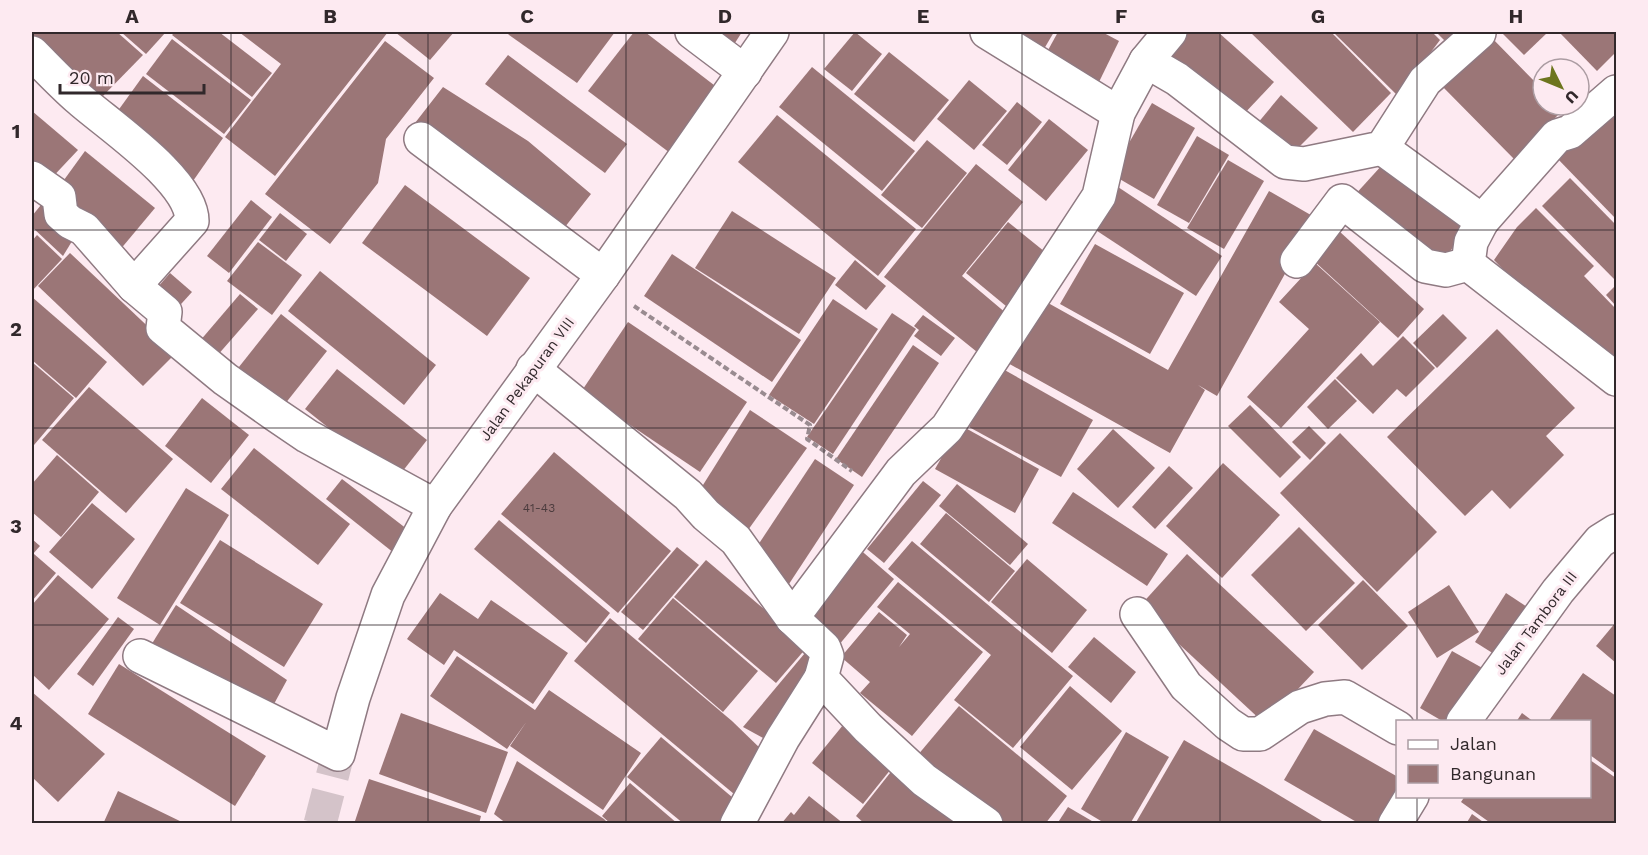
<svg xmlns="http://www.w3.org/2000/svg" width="1648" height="855" font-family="'Work Sans',sans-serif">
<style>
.building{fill:#9b7677}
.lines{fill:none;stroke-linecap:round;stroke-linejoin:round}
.minor-tunnel{stroke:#d4c3c9;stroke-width:33;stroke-dasharray:33 16;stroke-linecap:butt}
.minor-casing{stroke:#8f7a82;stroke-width:36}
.path{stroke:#998b90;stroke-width:4;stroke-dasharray:6 3;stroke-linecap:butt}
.minor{stroke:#fff;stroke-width:33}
.grid{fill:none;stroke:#31282b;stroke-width:1.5;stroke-opacity:0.55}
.labels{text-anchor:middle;stroke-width:6;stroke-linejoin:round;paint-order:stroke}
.number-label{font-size:12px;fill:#4c3c3e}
.street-label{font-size:15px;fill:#31282b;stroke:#fdeaf1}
.neatline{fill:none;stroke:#31282b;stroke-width:2}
.grid-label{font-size:20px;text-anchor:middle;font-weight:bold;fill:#31282b}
</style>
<rect width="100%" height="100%" fill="#fdeaf1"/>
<g class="building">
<polygon points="32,32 117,32 143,55 99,100 32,41"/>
<polygon points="121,32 166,32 146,54"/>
<polygon points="175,32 219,32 272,73 252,97 172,35"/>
<polygon points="239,32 388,32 275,176 225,137 281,64"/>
<polygon points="395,32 454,32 430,60"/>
<polygon points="505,32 615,32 577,83"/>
<polygon points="634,32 645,32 723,92 674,156 588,91"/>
<polygon points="710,32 742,32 733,46"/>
<polygon points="855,32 882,54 852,91 824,69"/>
<polygon points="1004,32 1054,32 1041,54"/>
<polygon points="1058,32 1102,32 1119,41 1098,84 1047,52"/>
<polygon points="1187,32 1218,32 1274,82 1242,116 1168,53"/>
<polygon points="1250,32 1331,32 1391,93 1353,132"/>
<polygon points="1333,32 1432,32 1440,40 1398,96"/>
<polygon points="1436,32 1466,32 1451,47"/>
<polygon points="1501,32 1548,32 1524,55"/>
<polygon points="1559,32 1616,32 1616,52 1597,71"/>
<polygon points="1490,36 1543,90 1543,105 1558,105 1563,110 1514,159 1441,85"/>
<polygon points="172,39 251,100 224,134 146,74"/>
<polygon points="385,41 434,78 386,139 378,183 330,244 265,194"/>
<polygon points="889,52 949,100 914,142 854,94"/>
<polygon points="508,55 627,144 605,173 485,84"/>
<polygon points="812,67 915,151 882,191 779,107"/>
<polygon points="143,76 223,138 193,181 112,119"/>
<polygon points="969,80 1007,111 974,150 937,119"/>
<polygon points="443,87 528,141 591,194 561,232 498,179 415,123"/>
<polygon points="1281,95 1318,128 1292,154 1257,124"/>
<polygon points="1017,102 1042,122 1007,165 982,145"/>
<polygon points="1152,103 1195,128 1154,199 1111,174"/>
<polygon points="32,111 78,150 46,184 32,170"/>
<polygon points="1616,111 1616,219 1554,155"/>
<polygon points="777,115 916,229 878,276 738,162"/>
<polygon points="1049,119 1088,150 1046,201 1008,170"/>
<polygon points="1197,136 1229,155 1189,223 1157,205"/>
<polygon points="927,140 967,173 922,228 881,195"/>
<polygon points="85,151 155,208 119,251 56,191"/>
<polygon points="1228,160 1264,181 1224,249 1187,228"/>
<polygon points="976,164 1023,202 962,276 1013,319 982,356 884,277"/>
<polygon points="1383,164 1468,224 1444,261 1353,197"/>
<polygon points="1570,178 1616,225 1616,281 1542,206"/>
<polygon points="405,185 530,278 487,336 362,243"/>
<polygon points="1115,185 1222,256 1196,296 1088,225"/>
<polygon points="1269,191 1316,218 1217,396 1198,385 1205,390 1170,453 1006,362 1041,299 1168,370"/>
<polygon points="45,200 77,233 63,256 32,227 32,216"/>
<polygon points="251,200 272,217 229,273 207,256"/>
<polygon points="1536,208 1594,266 1584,276 1616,309 1616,365 1546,314 1494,260 1517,227"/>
<polygon points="732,211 836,278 799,334 695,268"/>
<polygon points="280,213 307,234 286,261 259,240"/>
<polygon points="1008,222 1055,260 1012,311 966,273"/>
<polygon points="1339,231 1424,309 1398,338 1313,260"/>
<polygon points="37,235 62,259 32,291 32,241"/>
<polygon points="258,242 302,275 272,315 227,281"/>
<polygon points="1095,244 1184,293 1150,354 1060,304"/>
<polygon points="70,253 176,353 143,386 38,286"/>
<polygon points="672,254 801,340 772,382 644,296"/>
<polygon points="855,260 886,286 866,310 835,285"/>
<polygon points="1315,263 1380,322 1281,428 1247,397 1309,329 1279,302"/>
<polygon points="320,271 436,365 404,405 288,311"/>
<polygon points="170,273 192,292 172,314 151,295"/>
<polygon points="1616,285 1616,306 1606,295"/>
<polygon points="240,294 258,309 216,357 199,342"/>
<polygon points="32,297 107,362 76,398 32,360"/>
<polygon points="833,299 878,329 814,424 769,395"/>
<polygon points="892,313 916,329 833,454 807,437"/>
<polygon points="281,314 327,351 277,414 231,377"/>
<polygon points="1443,314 1467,338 1437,368 1413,343"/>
<polygon points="923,315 955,338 941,356 914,336 919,330 914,326"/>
<polygon points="628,322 747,402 700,472 581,392"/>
<polygon points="1497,329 1575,408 1546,436 1564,455 1510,509 1492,490 1465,516 1387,437"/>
<polygon points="1403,336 1435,368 1406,397 1397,389 1373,414 1336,378 1361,353 1373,366"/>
<polygon points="913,345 939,363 862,477 836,459"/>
<polygon points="32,362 74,398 34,445 32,443"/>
<polygon points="1001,368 1093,420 1061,477 969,427"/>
<polygon points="337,369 427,440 395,481 305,409"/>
<polygon points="1335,379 1357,401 1328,429 1307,407"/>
<polygon points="89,387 173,459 126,513 42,440"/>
<polygon points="202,398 249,435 211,483 165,446"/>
<polygon points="1250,405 1301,457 1280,478 1228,426"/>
<polygon points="750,410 807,448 748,530 698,493"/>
<polygon points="960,425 1039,469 1015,513 935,469"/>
<polygon points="1309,426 1326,443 1310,460 1292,442"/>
<polygon points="1113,429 1155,468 1118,508 1077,469"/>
<polygon points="1340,433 1437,532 1377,592 1280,493"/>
<polygon points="254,448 350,524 318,565 221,489"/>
<polygon points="554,452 671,551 618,613 501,514"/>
<polygon points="57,455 99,492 61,537 32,512 32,484"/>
<polygon points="815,459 854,485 789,584 750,557"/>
<polygon points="1223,463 1280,515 1222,578 1166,526"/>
<polygon points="1169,466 1193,488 1155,529 1132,507"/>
<polygon points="342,479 416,536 399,557 326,499"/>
<polygon points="923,481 941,495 884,563 867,549"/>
<polygon points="957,484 1028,544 1010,565 939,506"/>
<polygon points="186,488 229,515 160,625 117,598"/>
<polygon points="1073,492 1168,554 1147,586 1052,523"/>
<polygon points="92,503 135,539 92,589 49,552"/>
<polygon points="946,513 1015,571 989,602 920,544"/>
<polygon points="499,520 610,613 586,643 474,549"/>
<polygon points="1299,527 1355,583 1306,631 1251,575"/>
<polygon points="32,539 40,546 32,555"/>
<polygon points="220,540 323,604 284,667 180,603"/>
<polygon points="912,541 1073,676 1013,748 954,700 991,655 888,569"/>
<polygon points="677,547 699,565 643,630 621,612"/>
<polygon points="857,547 894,579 833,652 796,621"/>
<polygon points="34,554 56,573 32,601 32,557"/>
<polygon points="1187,554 1314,672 1265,724 1139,607"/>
<polygon points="1027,559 1087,610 1052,653 991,602"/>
<polygon points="706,560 808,646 776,683 674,597"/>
<polygon points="58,575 109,619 49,690 32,674 32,605"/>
<polygon points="1363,580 1408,626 1362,670 1318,625"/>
<polygon points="898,582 983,652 912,736 860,693 870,682 841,657 879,612 907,635 899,647 910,634 877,607"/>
<polygon points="1449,585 1479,632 1437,658 1408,612"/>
<polygon points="440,593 478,619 491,600 568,653 533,704 454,650 444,665 407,639"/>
<polygon points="1506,593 1533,611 1502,659 1475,642"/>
<polygon points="673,598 758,671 723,712 638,639"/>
<polygon points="176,605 287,680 268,715 148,650"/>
<polygon points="118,617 134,629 93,686 77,674"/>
<polygon points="610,618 732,721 767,755 734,794 574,661"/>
<polygon points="1616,622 1616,663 1596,646"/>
<polygon points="1094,637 1136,672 1111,703 1068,667"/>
<polygon points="810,647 819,662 767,740 743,727"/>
<polygon points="1452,651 1486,670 1458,722 1444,722 1420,708"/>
<polygon points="457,656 535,710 549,690 641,753 603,810 510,746 527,721 507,749 430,696"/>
<polygon points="119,664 266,756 235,806 88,714"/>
<polygon points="1583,673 1616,696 1616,774 1590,755 1590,722 1548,722"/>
<polygon points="1070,686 1122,731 1072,790 1020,747"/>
<polygon points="32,692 105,754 58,802 32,777"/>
<polygon points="959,706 1067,796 1045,824 998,824 917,756"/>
<polygon points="401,713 508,752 486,813 379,774"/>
<polygon points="1522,713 1534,722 1516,722"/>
<polygon points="848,719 899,759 863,804 812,763"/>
<polygon points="1314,729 1398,777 1398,790 1378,824 1360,824 1284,780"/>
<polygon points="1126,732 1169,757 1130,824 1106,824 1081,809"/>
<polygon points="661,737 739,803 723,824 684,824 627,777"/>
<polygon points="1184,740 1262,785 1327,824 1135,824"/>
<polygon points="1590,760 1616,778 1616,824 1492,824 1461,802 1465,796 1590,796"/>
<polygon points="517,761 604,819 609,824 507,824 494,814"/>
<polygon points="894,768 964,824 865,824 856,816"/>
<polygon points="369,779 481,816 479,824 354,824"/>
<polygon points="630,783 678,824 611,824 602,816"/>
<polygon points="118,791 186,824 103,824"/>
<polygon points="809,796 844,824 781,824 791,812 794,815"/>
<polygon points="1068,807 1097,824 1057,824"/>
<polygon points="1472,814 1486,824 1466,824"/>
</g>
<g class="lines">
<polyline class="minor-tunnel" points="320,824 338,754"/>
<g class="minor-casing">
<g id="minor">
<polyline points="692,32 745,72"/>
<polyline points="987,32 1118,113"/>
<path d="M32,53C47,68 62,84 78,98C107,124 192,180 192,221L134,286L84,229L70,222L61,214L59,197L32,178"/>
<polyline points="1146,61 1177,79 1285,162 1304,164 1382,148 1425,81 1479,33"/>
<polyline points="421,139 603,275"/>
<polyline points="1382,148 1482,221 1471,242 1468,264 1616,379"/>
<polyline points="1482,221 1557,136 1570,132 1616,92"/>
<polyline points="1297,261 1342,201 1425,266 1446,270 1468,264"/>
<polyline points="134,286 165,312 163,328 225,379 276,415 307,436 435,506"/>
<polyline points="533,369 688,495 706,515 736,540 792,618 824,648 827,656 821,678 868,728 924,780 986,824"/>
<polyline points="1137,614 1186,686 1228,724 1243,734 1260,734 1300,707 1325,699 1345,697 1398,728"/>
<polyline points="792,618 901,472 947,428 1099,196 1118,113 1146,61 1170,32"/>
<polyline points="140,656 338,754 353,698 388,595 435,506 603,275 772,32"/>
<polyline points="1463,722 1558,591 1600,541 1616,531"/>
<polyline points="737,824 783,738 821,678"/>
<polyline points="1395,824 1412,796"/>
</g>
</g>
<polyline class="path" points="634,306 810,425 807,439 852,471"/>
<use href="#minor" class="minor"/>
</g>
<path class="grid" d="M231,32V824M428,32V824M626,32V824M824,32V824M1022,32V824M1220,32V824M1417,32V722M32,230H1616M32,428H1616M32,625H1616M1417,796V824"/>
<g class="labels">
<g class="number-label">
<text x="539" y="512">41-43</text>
</g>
<g class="street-label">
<text transform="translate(527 379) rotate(-54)" y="5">Jalan Pekapuran VIII</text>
<text transform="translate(1536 623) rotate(-53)" y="5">Jalan Tambora III</text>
</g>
</g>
<rect width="1648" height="855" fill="none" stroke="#fdeaf1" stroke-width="66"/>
<rect x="1396" y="720" width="195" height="78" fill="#fdeaf1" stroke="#ab9ca2" stroke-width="1.5"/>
<rect x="1408" y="740" width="30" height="9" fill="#ffffff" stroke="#ab9ca2" stroke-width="1.5"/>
<text x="1450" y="750" font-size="18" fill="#31282b">Jalan</text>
<rect x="1408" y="765" width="30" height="18" fill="#9b7677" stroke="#ab9ca2" stroke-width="1.5"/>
<text x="1450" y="780" font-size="18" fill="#31282b">Bangunan</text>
<g transform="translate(1561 87) rotate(133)"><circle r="28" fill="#fdeaf1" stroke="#ab9ca2" stroke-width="1.5"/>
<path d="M0-4.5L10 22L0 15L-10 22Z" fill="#6d751e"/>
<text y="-9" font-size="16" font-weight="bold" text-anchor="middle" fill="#31282b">U</text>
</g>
<path d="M60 84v9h144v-9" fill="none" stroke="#31282b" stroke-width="3"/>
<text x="69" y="84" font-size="18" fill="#31282b" stroke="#fdeaf1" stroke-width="4.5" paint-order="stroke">20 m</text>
<rect x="33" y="33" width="1582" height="789" class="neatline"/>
<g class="grid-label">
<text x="132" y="23">A</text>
<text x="330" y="23">B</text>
<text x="527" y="23">C</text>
<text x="725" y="23">D</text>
<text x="923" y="23">E</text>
<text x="1121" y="23">F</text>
<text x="1318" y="23">G</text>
<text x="1516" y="23">H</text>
<text x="16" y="138">1</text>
<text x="16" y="336">2</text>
<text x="16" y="533">3</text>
<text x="16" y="730">4</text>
</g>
</svg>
